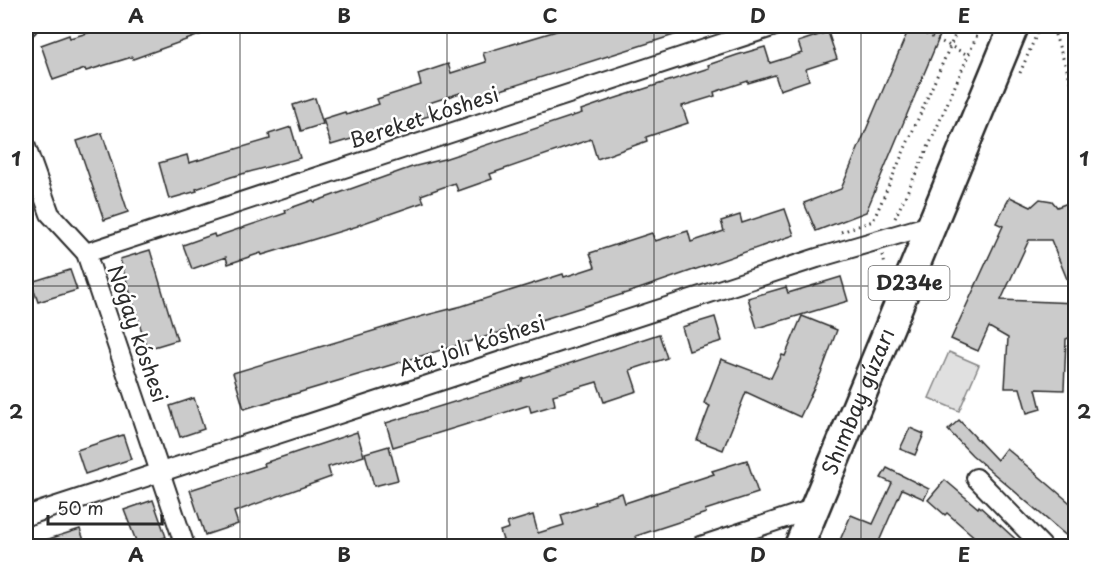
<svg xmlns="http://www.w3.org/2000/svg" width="1101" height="572" font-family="'Playpen Sans',sans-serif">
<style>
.green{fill:#e0e0e0;stroke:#868686;stroke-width:1.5}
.building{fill:#cbcbcb;stroke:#2b2b2b;stroke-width:1.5}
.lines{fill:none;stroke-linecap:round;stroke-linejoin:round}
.minor-casing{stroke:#2b2b2b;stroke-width:22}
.primary-casing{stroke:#2b2b2b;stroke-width:33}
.path{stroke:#2b2b2b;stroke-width:3;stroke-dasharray:1.5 4.5;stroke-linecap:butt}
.minor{stroke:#fff;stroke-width:18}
.primary{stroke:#fff;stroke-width:28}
.grid{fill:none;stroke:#2b2b2b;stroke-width:1.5;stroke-opacity:0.55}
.labels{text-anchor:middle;stroke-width:5;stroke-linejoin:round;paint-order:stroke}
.shield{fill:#fff;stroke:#6b6b6b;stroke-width:1.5}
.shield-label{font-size:20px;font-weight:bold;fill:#2b2b2b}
.street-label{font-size:21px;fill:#2b2b2b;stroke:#fff}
.neatline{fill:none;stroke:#2b2b2b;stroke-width:2}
.grid-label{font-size:20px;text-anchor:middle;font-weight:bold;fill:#2b2b2b}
</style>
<rect width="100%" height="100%" fill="#fff"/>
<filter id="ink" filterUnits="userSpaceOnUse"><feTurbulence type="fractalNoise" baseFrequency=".0167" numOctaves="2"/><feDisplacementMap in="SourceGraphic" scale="12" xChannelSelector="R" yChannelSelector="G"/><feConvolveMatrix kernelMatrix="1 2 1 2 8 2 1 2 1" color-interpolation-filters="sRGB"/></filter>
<g filter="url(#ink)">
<polygon class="green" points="949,352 979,365 959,411 929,398"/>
<g class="building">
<polygon points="112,26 222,26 222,27 133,59 132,57 86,71 85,69 53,80 41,45 69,35 70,38"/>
<polygon points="573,26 695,26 696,28 463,102 460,93 426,104 429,116 331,145 323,119 345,112 346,115 379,104 377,99 421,85 418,74 448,64 451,73 486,62 483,53"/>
<polygon points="910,26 944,26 866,212 816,231 804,203 841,189"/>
<polygon points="828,32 837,59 806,69 809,80 780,90 775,75 748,83 748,81 714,92 715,96 682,106 688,123 646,137 647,141 597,159 591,139 490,174 492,179 458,191 455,183 421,195 424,202 358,225 358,226 262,255 261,253 228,264 226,257 192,269 183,245 214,234 215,237 286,213 285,210 313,200 314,202 412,167 444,159 582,113 581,110 607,101 709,68 708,65 737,55 765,47 770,63 802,53 798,42"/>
<polygon points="315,98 323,124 301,131 293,105"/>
<polygon points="291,127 300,158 231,177 196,189 197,191 169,199 159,163 187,155 189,163 270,139 269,134"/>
<polygon points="102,133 128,212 104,220 77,141"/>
<polygon points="1010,197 1031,207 1040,199 1052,201 1057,207 1076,200 1076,301 1051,240 1029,240 1001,300 1076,303 1076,335 1066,339 1064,390 1036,389 1041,409 1027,413 1020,388 1005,388 1008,338 989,327 978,351 951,339 1003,226 996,223"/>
<polygon points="785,209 794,235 639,289 538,321 244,409 233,373 423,316 462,306 563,274 564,277 595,267 590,253 652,233 655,241 688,231 691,242 724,231 721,221 740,215 742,223"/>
<polygon points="150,250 177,340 147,349 120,259"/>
<polygon points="70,270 77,290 38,302 31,282"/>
<polygon points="841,277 848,301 757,328 748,298 786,287 788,293"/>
<polygon points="802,316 837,330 821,373 800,417 746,392 723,450 697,440 710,406 704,403 721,359 771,378 782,355 785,356"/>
<polygon points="715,317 722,341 689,351 682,327"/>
<polygon points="659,334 667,358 630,370 637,391 604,402 597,382 553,395 555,405 531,412 529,405 393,447 386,423 522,381 522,379"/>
<polygon points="194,398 204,429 180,437 170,406"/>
<polygon points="959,420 997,460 1006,448 1076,508 1076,544 972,455 948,430"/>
<polygon points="910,428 924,434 915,455 900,449"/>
<polygon points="357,432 364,456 328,467 331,477 234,512 238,524 205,535 190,490 265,466 264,463"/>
<polygon points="123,435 131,459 85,474 77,450"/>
<polygon points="389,446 398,480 374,486 365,453"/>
<polygon points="747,460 758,493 705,510 706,513 636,536 637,539 614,546 505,546 500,531 509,528 507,523 533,515 538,533 564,525 561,515 595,504 594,502 622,493 625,503 714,474 712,471"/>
<polygon points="887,468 929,489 924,499 902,489 877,546 854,546 840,540 851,515 873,524 892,483 881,478"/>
<polygon points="945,480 978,508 979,506 1023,546 985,546 947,513 945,515 928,500"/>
<polygon points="153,500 166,537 138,546 124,510"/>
<polygon points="80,529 86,546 33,546 33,544"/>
</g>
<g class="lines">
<g class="minor-casing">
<g id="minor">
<polyline points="26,26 28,26"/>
<polyline points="26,147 50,214 86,253 185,546"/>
<polyline points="86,253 775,26"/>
<polyline points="976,478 1042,546"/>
<polyline points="26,516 817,258 934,224"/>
<polyline points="701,546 815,508"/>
</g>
</g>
<g class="primary-casing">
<g id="primary">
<path id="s1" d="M799,546L1014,26"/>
</g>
</g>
<g class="path">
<polyline points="910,26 968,55"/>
<polyline points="1020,73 1038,31 1047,28 1054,32 1076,96"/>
<polyline points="895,218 931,141 981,26"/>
<polyline points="841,232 873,221 959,26"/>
<polyline points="883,255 885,266"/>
</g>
<use href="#minor" class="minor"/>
<use href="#primary" class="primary"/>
</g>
</g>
<path class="grid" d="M240,26V546M447,26V546M654,26V546M861,26V546M26,286H1076"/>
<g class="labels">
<rect class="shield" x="868.5" y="266" width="81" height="34" rx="4.5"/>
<g class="shield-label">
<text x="909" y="290">D234e</text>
</g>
<g class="street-label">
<text transform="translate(424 118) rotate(-18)" y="7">Bereket kóshesi</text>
<text transform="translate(137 334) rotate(71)" y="7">Noǵay kóshesi</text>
<text transform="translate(472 346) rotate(-18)" y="7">Ata jolı kóshesi</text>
<text dy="7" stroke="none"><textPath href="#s1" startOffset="156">Shımbay gúzarı</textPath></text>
</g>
</g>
<rect width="1101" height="572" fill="none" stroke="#fff" stroke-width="66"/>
<path d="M48 515v9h114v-9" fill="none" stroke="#2b2b2b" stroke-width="3"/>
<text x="57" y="515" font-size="18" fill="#2b2b2b" stroke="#ffffff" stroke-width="4.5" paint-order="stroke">50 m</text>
<rect x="33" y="33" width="1035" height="506" class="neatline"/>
<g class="grid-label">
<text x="136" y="23">A</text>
<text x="344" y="23">B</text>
<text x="550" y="23">C</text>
<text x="758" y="23">D</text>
<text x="964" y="23">E</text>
<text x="16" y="166">1</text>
<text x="1084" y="166">1</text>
<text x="16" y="419">2</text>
<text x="1084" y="419">2</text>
<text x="136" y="562">A</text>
<text x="344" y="562">B</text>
<text x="550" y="562">C</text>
<text x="758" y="562">D</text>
<text x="964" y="562">E</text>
</g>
</svg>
